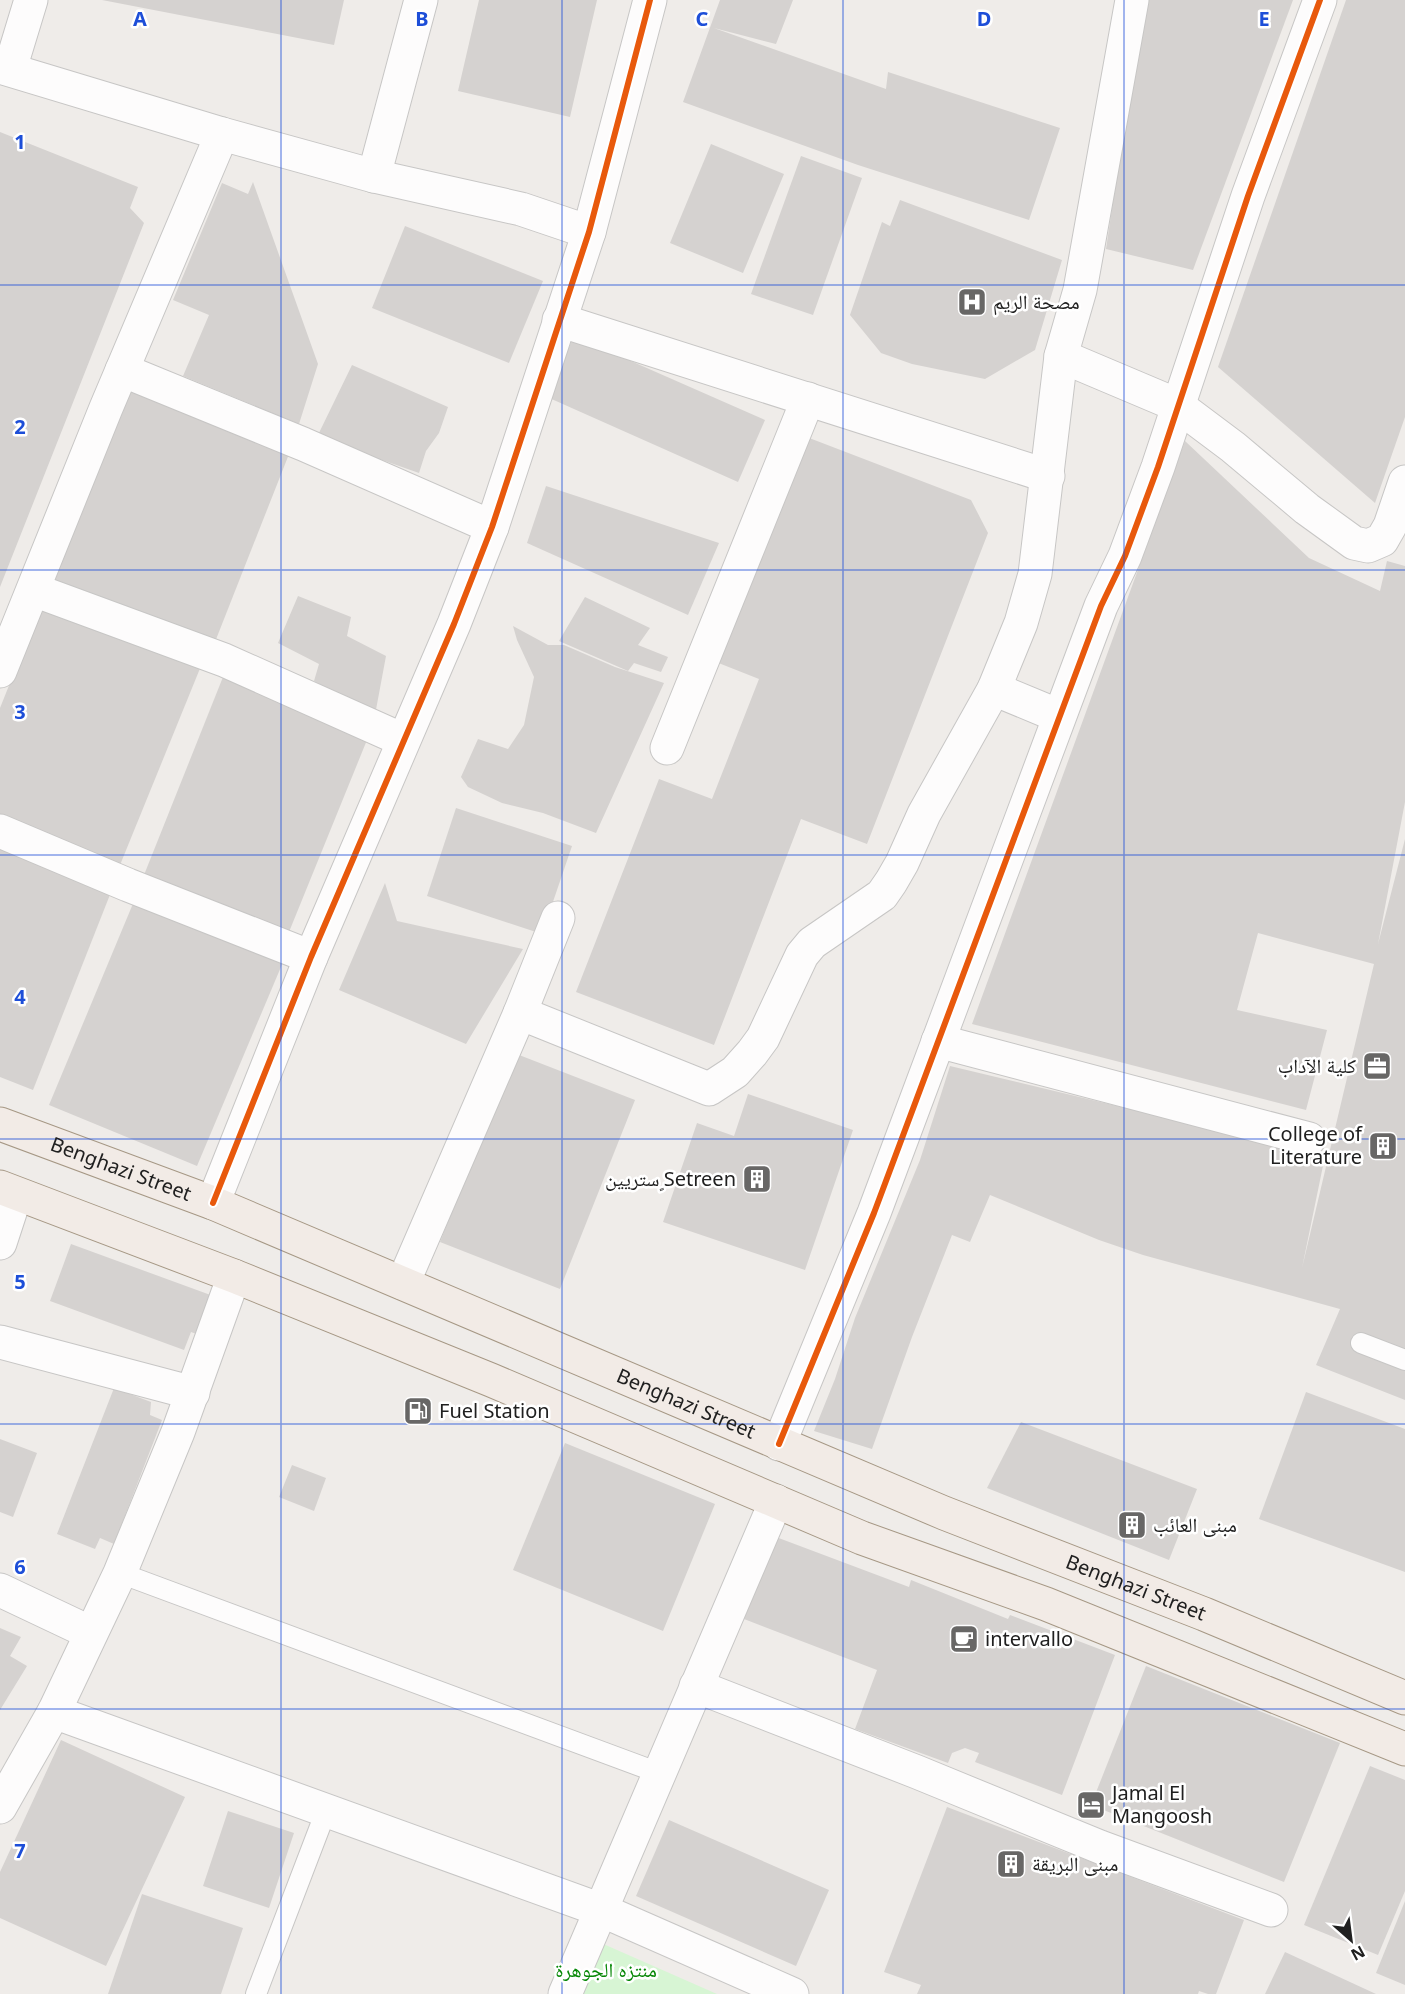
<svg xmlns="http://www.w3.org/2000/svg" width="1405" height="1994" font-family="'Noto Sans','Noto Naskh Arabic',sans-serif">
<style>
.park{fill:#d7f5d4}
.building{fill:#d5d2d0}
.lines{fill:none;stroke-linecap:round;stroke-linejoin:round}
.service-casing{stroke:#c7c6c5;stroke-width:22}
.minor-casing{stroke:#c7c6c5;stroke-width:35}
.primary-casing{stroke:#a69885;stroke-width:35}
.service{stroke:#fdfcfc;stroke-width:20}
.minor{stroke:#fdfcfc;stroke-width:33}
.primary{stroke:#f2ebe6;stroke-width:33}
.cycleway-casing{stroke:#fff;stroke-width:10}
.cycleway{stroke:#e8590c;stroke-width:6}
.grid{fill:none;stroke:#1d4ed8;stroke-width:1.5;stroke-opacity:0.55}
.labels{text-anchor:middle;stroke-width:5;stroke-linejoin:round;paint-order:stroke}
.poi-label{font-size:20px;fill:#202020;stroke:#fff;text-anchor:start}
.street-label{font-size:20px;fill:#202020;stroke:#fff}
.park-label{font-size:20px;fill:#068706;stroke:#fff}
.grid-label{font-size:20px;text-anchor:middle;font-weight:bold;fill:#1d4ed8;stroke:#fff;stroke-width:5;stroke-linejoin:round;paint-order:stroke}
</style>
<rect width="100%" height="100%" fill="#efece9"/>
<polygon class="park" points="592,1939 717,1994 571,1994"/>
<g class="building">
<polygon points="102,0 344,0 334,45"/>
<polygon points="479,0 597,0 570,117 458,91"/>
<polygon points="720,0 793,0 776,44 714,28 886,89 888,72 1060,128 1029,220 858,165 683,102"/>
<polygon points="1143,0 1293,0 1193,270 1106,249"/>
<polygon points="1346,0 1405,0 1405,417 1375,503 1218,367"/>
<polygon points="0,132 138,187 130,208 144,223 0,587"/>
<polygon points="711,144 784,174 743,273 670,243"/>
<polygon points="801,156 862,178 813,315 751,294"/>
<polygon points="253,182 318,364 299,424 183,376 209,315 173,300 222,183 248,194"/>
<polygon points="900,200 1062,260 1035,350 985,379 912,364 881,353 850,315 882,222 890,226"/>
<polygon points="405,226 543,281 509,363 372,308"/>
<polygon points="574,336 765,420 738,482 547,397"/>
<polygon points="352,365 448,407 439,433 426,451 419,473 317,437"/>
<polygon points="128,386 291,449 213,647 50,584"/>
<polygon points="804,436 971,500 988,533 867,844 801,819 714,1045 576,992 659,779 712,799 759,679 716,662"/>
<polygon points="1185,441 1309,558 1380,591 1387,561 1405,566 1405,802 1378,944 1405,839 1405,1400 1316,1365 1340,1309 1143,1255 1099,1240 990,1195 970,1242 952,1235 912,1337 872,1449 814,1431 835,1379 855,1318 920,1160 950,1066 1325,1156 1302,1268 1374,964 1258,933 1237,1010 1327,1030 1306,1110 972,1024"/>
<polygon points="546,486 719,543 688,615 527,543"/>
<polygon points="298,596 351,617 347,636 386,656 375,715 314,681 319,664 278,643"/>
<polygon points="585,597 650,628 638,645 668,657 661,672 634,663 628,671 559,641"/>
<polygon points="42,603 201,666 120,865 0,818 0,708"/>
<polygon points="513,626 548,645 564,645 615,667 664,683 596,833 543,813 502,803 468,787 461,777 478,739 508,749 524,725 534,677 517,640"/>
<polygon points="223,677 369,735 289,932 144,875"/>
<polygon points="456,808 572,846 542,934 427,896"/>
<polygon points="0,844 113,887 33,1090 0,1077"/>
<polygon points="385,883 397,921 523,949 466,1044 339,990"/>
<polygon points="137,894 286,955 197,1166 49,1105"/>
<polygon points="514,1053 635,1100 560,1289 440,1242"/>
<polygon points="748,1094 853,1130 805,1270 663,1222 697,1123 734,1136"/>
<polygon points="71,1244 216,1297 202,1336 191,1332 184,1350 50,1301"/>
<polygon points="114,1388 151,1402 150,1415 162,1420 114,1544 100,1538 95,1549 57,1534"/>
<polygon points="1306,1392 1405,1429 1405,1572 1259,1519"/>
<polygon points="1021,1422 1197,1489 1169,1560 987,1488"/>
<polygon points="0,1439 37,1453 13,1517 0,1512"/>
<polygon points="565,1443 715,1504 663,1631 513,1570"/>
<polygon points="292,1465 326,1478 314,1511 279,1497"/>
<polygon points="776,1537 909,1587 911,1580 1008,1619 1010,1615 1115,1655 1062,1795 975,1762 979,1753 965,1748 952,1753 948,1763 855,1729 877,1670 744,1619"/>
<polygon points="0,1628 21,1637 10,1656 27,1666 0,1710"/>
<polygon points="1146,1666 1340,1743 1284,1882 1091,1805"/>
<polygon points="61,1740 185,1797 106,1966 0,1918 0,1872"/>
<polygon points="1370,1766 1405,1780 1405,1891 1378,1955 1304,1925"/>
<polygon points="947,1807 1244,1920 1216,1994 1208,1994 1199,1991 1198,1994 917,1994 921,1985 884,1972"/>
<polygon points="228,1811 294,1833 269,1908 203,1886"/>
<polygon points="669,1820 829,1890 796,1966 636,1896"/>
<polygon points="142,1894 243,1928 221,1994 108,1994"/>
<polygon points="1405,1901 1405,1985 1376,1973"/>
<polygon points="1285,1952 1376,1994 1265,1994"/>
</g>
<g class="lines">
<g class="service-casing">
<g id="service">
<polyline points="1361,1343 1405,1360"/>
<polyline points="120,1573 659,1773"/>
<polyline points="256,1994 326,1811"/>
</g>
</g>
<g class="minor-casing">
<g id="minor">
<polyline points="0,67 222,134 374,176 521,209 589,232"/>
<polyline points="10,69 31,0"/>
<polyline points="374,176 421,0"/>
<polyline points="559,320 1048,476"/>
<polyline points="1061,356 1177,405 1233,447 1307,509 1354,543 1368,546 1382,540 1390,526 1405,482"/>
<polyline points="122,370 303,444 492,527"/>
<polyline points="34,590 224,660 403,740"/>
<polyline points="0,671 106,408 222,134"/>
<polyline points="994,689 1059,716"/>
<polyline points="667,748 808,399"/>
<polyline points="0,831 128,885 311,957"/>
<polyline points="520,1013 709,1089 735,1072 752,1053 763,1038 802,955 812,943 882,895 891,882 902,863 924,814 994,689 1021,623 1035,574 1061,356 1080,290 1132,0"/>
<polyline points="938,1041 1309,1139"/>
<polyline points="213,1203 311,957 454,624 492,527 589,232 650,0"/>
<polyline points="0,1243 16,1194"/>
<polyline points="403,1283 520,1013 558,918"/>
<polyline points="0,1342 193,1393"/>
<polyline points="779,1444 874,1213 1101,606 1125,556 1158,467 1248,196 1320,0"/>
<polyline points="0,1590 91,1633"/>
<polyline points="696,1686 917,1772 1100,1847 1271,1910"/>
<polyline points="54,1712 601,1910 792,1994"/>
<polyline points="0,1807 54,1712 120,1573 178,1432 234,1276"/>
<polyline points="565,1994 776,1501"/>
</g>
</g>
<g class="primary-casing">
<g id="primary">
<path id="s1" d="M0,1124L213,1203L944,1513L1204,1614L1405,1698"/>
<polyline points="0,1187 234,1276 491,1380 862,1538 1046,1604 1405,1749"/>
</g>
</g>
<use href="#service" class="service"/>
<use href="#minor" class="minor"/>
<use href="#primary" class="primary"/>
<g class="cycleway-casing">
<g id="cycleway">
<polyline points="213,1203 311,957 454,624 492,527 589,232 650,0"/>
<polyline points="779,1444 874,1213 1101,606 1125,556 1158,467 1248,196 1320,0"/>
</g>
</g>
<use href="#cycleway" class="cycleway"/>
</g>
<path class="grid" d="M281,0V1994M562,0V1994M843,0V1994M1124,0V1994M0,285H1405M0,570H1405M0,855H1405M0,1139H1405M0,1424H1405M0,1709H1405"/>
<defs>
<g id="hospital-square" transform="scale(1.5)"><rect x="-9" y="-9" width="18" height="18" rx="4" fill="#686766" stroke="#fff"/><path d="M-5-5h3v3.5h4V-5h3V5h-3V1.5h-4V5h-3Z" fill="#fff"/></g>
<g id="office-square" transform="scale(1.5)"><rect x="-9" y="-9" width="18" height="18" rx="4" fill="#686766" stroke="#fff"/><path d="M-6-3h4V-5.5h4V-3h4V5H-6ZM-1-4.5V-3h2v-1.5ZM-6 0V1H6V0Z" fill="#fff"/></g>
<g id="building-square" transform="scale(1.5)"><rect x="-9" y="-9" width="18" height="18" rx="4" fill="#686766" stroke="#fff"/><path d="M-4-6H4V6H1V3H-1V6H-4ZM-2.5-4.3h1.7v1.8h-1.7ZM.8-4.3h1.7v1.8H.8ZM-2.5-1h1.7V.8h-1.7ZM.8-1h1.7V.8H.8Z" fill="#fff"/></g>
<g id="fuel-square" transform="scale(1.5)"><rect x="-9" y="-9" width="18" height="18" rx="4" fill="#686766" stroke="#fff"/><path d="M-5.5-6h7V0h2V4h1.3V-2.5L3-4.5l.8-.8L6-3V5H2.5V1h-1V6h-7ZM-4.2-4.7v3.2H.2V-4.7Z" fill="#fff"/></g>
<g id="cafe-square" transform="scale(1.5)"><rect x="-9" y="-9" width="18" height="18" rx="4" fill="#686766" stroke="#fff"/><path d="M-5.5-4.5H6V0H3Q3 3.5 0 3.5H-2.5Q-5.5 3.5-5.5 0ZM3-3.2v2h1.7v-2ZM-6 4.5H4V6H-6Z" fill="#fff"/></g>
<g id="hotel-square" transform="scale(1.5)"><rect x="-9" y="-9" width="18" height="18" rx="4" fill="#686766" stroke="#fff"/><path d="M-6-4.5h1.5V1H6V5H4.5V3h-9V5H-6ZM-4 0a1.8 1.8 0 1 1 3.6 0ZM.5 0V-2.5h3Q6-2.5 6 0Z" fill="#fff"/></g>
</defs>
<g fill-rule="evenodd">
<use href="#hospital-square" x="972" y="302"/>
<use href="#office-square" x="1377" y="1066"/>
<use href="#building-square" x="1383" y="1146"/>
<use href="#building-square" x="757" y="1179"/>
<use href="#fuel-square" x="418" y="1411"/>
<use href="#building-square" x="1132" y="1525"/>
<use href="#cafe-square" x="964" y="1639"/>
<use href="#hotel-square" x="1091" y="1805"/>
<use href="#building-square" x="1011" y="1864"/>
</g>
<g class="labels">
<g class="poi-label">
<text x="993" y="309">مصحة الريم</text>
<text x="1356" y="1073" text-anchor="end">كلية الآداب</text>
<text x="1362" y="1141" text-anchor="end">College of<tspan x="1362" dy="23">Literature</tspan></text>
<text x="736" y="1186" text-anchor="end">ستريين ٍSetreen</text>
<text x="439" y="1418">Fuel Station</text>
<text x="1153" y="1532">مبنى العائب</text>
<text x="985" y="1646">intervallo</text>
<text x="1112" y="1800">Jamal El<tspan x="1112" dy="23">Mangoosh</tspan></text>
<text x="1032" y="1871">مبنى البريقة</text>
</g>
<g class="street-label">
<text dy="7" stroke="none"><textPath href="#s1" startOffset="129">Benghazi Street</textPath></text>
<text dy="7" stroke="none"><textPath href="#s1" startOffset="741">Benghazi Street</textPath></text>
<text dy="7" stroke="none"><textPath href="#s1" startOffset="1227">Benghazi Street</textPath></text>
</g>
<g class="park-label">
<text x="606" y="1977">منتزه الجوهرة</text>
</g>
</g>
<g class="grid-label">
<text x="140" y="26">A</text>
<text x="422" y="26">B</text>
<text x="702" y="26">C</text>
<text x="984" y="26">D</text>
<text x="1264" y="26">E</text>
<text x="20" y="149">1</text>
<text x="20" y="434">2</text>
<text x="20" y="719">3</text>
<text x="20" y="1004">4</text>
<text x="20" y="1289">5</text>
<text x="20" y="1574">6</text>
<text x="20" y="1858">7</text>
</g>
<g transform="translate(1351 1940) rotate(152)" stroke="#ffffff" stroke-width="4.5" paint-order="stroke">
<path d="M0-4.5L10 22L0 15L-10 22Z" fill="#202020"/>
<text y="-9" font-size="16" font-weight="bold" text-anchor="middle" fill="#202020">N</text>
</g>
</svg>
